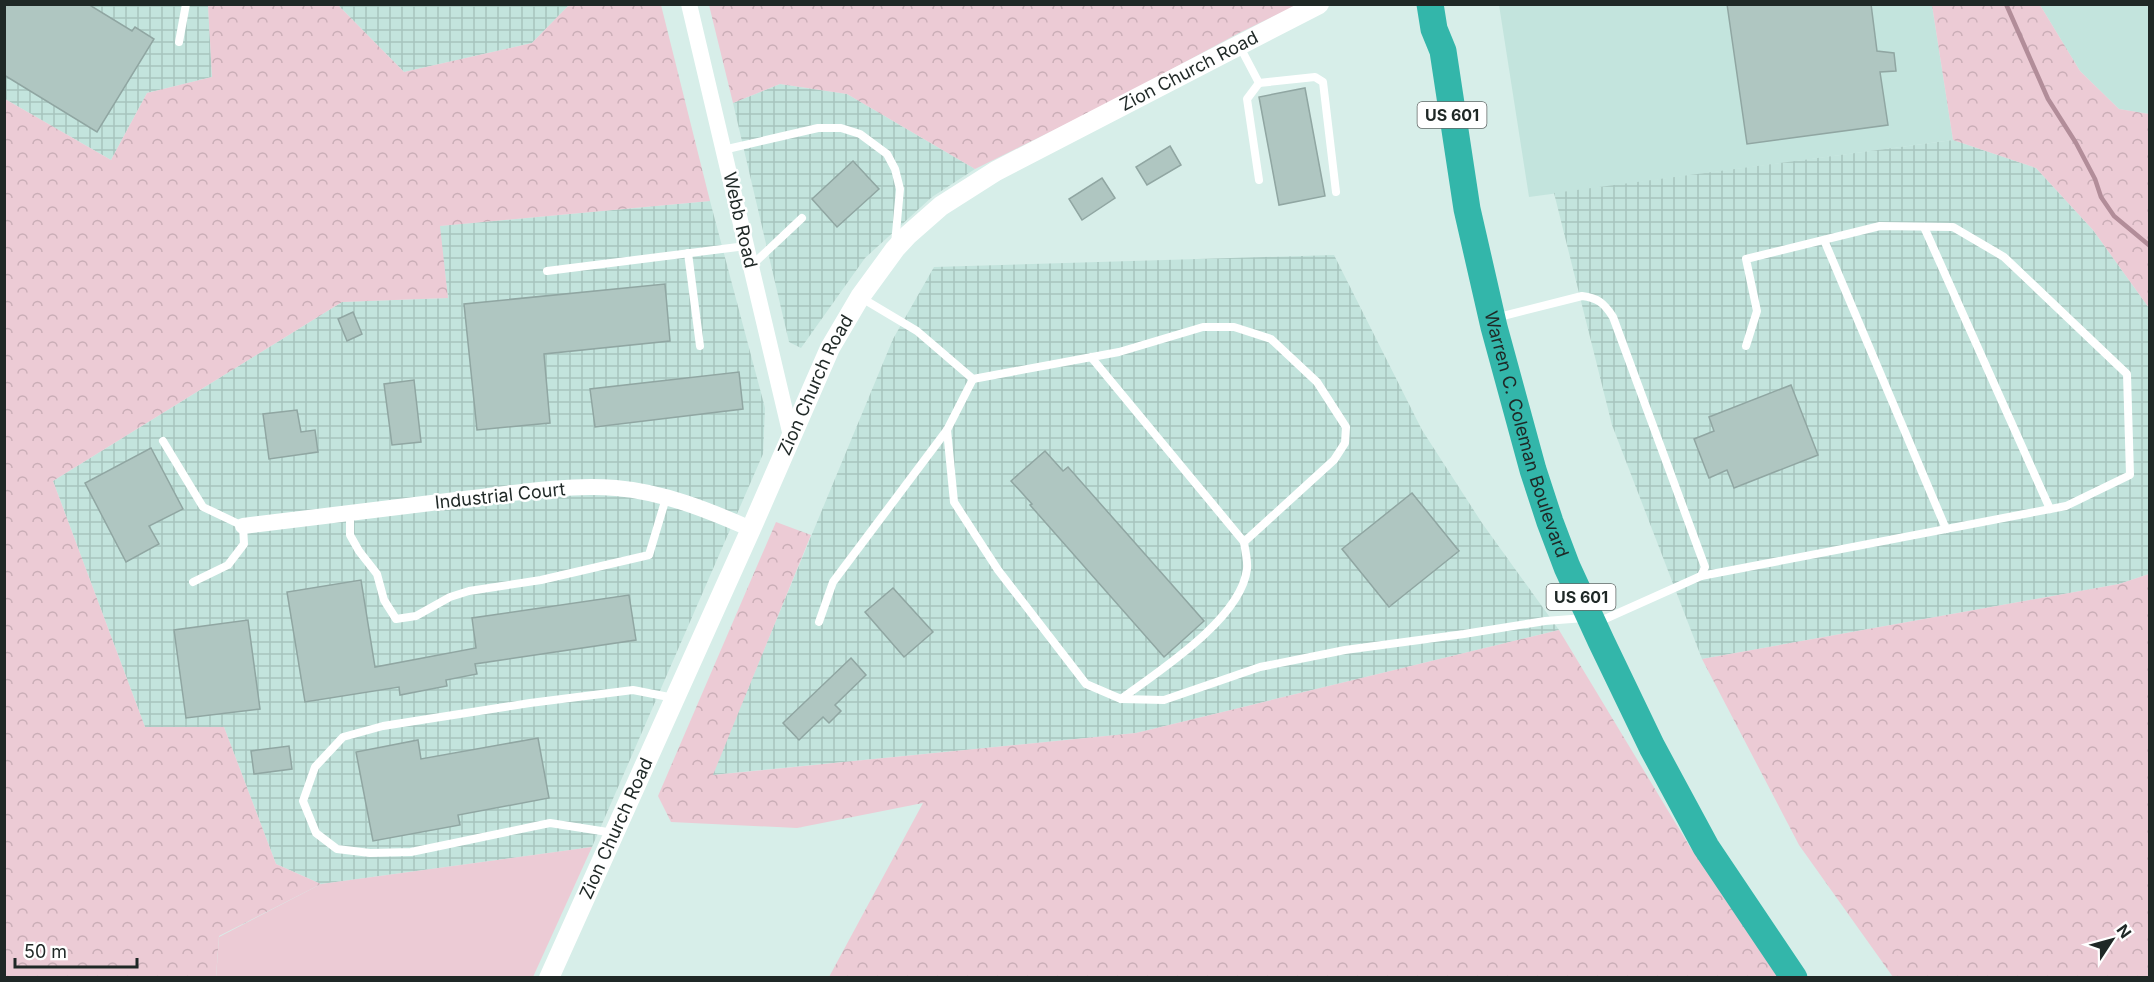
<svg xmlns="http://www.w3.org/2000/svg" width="2154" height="982" font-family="Inter,sans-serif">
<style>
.built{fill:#c3e4dd}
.industrial{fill:url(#industrial-grid)}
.grass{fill:#eccbd5}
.forest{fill:url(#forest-crowns)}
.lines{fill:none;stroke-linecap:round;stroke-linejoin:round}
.stream{stroke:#b28d99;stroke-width:4.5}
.building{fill:#afc6c1;stroke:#90a6a2;stroke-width:1.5}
.service{stroke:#fff;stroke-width:8}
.minor{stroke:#fff;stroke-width:16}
.tertiary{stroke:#fff;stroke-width:20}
.trunk{stroke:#33b6aa;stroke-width:27}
.labels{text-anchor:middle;stroke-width:5;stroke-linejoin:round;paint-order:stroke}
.shield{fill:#fff;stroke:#626867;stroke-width:1.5}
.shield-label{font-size:16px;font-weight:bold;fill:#1f2826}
.street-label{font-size:18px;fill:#1f2826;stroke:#fff}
</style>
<defs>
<pattern id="industrial-grid" width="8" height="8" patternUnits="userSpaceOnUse" patternTransform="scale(1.5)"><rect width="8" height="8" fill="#c3e4dd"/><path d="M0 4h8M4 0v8" fill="none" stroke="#a7c4be"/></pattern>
<pattern id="forest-crowns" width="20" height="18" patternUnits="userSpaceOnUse" patternTransform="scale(1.5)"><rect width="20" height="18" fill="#eccbd5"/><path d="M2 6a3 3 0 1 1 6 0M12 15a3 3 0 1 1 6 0" fill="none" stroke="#caaeb7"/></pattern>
</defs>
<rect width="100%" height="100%" fill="#d7eee9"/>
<g class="built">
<polygon points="1499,5 1932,5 1953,140 1529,197"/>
<polygon points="2040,5 2149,5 2149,114 2119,109 2080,71"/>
</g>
<g class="industrial">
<polygon points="5,5 208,5 212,77 147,93 111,160 5,99"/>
<polygon points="338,5 569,5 532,43 404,72"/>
<polygon points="780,84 847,94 975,169 932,197 865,258 801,348 789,342 733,103"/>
<polygon points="1953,140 2036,168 2093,230 2149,308 2149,574 2119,584 1702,659 1612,425 1554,193"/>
<polygon points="710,201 765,408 763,454 592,847 321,884 276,864 224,727 145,727 53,481 342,302 448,298 439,226"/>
<polygon points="1334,255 1422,430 1482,523 1559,630 1136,733 712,775 893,339 934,267"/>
</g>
<polygon class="grass" points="592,847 533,977 216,978 219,937 321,884"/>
<g class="forest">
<polygon points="208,5 338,5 404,72 532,43 569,5 661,5 710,201 440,226 448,298 342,302 53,481 145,727 224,727 276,864 321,884 219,936 216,977 5,977 5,99 111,160 147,93 212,77"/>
<polygon points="709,5 1297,5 1239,33 1109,103 975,169 847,94 780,84 733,103"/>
<polygon points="1932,5 2040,5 2080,71 2119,109 2149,114 2149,308 2093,230 2036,168 1953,140"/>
<polygon points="776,522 811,535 713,775 1136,733 1559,630 1690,847 1784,977 829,977 923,803 797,828 671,822 658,796"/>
<polygon points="2149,574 2149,977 1893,977 1799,845 1702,659 2119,584"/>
</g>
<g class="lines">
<polyline class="stream" points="2006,4 2048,99 2076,143 2095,179 2101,197 2114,216 2150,246"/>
</g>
<g class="building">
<polygon points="4,4 88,4 132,31 135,27 154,39 97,132 4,75"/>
<polygon points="1727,4 1871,4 1877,51 1894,53 1896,71 1880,72 1888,125 1747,144"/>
<polygon points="1305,88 1325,196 1279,205 1259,97"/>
<polygon points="1170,146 1181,165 1147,185 1136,167"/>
<polygon points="853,161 879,189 837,227 812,199"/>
<polygon points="1102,178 1115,198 1082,220 1069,199"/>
<polygon points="665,284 670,341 544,354 550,423 477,430 464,304"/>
<polygon points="353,312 362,334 347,341 338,319"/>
<polygon points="739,372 743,409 595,427 590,389"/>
<polygon points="414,380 421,442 392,445 384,384"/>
<polygon points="1791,385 1818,455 1734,488 1727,470 1709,478 1694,439 1714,431 1709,417"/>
<polygon points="297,410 301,432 315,430 318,452 269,459 263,414"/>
<polygon points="151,448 183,509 149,526 159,544 126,562 85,483"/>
<polygon points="1045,451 1063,471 1068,467 1204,621 1164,657 1030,505 1032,504 1011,481"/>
<polygon points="1412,493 1459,551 1389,607 1342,549"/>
<polygon points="361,580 375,667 476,648 472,618 629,595 636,640 475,664 477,674 446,680 447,686 400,695 399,687 305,702 287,592"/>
<polygon points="893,588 933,632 904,657 865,612"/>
<polygon points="248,620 260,709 186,718 174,630"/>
<polygon points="851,658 866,675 835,705 841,711 829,723 823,717 799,740 783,723"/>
<polygon points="538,738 549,798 458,815 460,825 373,841 356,752 418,740 421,759"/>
<polygon points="289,746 292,769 254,774 251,751"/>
</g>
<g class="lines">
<g class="service">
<polyline points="179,42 186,4"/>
<polyline points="1239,45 1259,83 1315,77 1323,82 1336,192"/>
<polyline points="723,150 818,128 841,128 860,134 887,154 895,169 900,189 895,244"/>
<polyline points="1259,180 1247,99 1259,83"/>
<polyline points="1924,227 2050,509"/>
<polyline points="1824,240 1946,529"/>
<polyline points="688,253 700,346"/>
<polyline points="751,266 802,218"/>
<polyline points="547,271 746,246"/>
<polyline points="860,297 917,331 973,379 1119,352 1203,327 1234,327 1271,339 1317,382 1346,427 1345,443 1334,460 1244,542 1091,357"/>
<path d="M1495,318L1582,296C1598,298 1604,303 1613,317L1705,567L1701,576L1596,623"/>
<polyline points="973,379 947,430 954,502 998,570 1086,684 1121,699 1164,700 1260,667 1345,650 1464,634 1545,621 1585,618"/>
<polyline points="163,441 203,507 243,526 244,544 228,565 193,582"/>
<polyline points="350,513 350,535 359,551 377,574 384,600 396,619 416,616 450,597 469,591 541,580 649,555 666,498"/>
<polyline points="1701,576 2066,506 2130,475 2127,374 2004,257 1953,227 1880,226 1746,259 1757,311 1746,346"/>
<polyline points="819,622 833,582 947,430"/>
<path d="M1121,699C1159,671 1241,619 1247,569C1248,561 1245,550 1244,542"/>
<polyline points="614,833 550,823 411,852 370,853 337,849 316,833 303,801 315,767 343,737 383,726 530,703 633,690 674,698"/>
</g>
<g class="minor">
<polyline points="689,4 791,436"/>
<path d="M243,526C314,518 385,509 456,500C509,494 563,484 616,488C663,492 708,510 751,529"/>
</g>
<path class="tertiary" id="s1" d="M549,978L751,529L830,348L860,297L895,249L908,235L941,206L996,171L1319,4"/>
<path class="trunk" id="s2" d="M1430,4L1434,29L1443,51L1467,209L1494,327L1533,470L1550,522L1567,567L1601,641L1652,747L1706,847L1794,978"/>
</g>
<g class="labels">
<g class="shield">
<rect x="1417.5" y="102" width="69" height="26" rx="4.5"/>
<rect x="1546.5" y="584" width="69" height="26" rx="4.5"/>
</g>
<g class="shield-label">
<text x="1452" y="121">US 601</text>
<text x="1581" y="603">US 601</text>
</g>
<g class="street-label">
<text dy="6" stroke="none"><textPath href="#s1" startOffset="1154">Zion Church Road</textPath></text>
<text transform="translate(740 220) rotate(77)" y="6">Webb Road</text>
<text dy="6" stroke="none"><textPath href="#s1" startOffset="650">Zion Church Road</textPath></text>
<text dy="6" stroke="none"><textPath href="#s2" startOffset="442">Warren C. Coleman Boulevard</textPath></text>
<text transform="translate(500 496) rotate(-6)" y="6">Industrial Court</text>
<text dy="6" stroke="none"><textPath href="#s1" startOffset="164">Zion Church Road</textPath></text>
</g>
</g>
<rect width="2154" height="982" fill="none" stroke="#1f2826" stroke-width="12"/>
<g transform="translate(2112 940) rotate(54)" stroke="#ffffff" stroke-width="4.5" paint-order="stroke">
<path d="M0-4.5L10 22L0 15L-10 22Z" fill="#1f2826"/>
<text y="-9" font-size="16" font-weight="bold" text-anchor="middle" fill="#1f2826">N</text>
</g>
<path d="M15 958v9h122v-9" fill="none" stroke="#1f2826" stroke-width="3"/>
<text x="24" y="958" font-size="18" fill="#1f2826" stroke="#ffffff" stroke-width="4.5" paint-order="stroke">50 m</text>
</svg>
